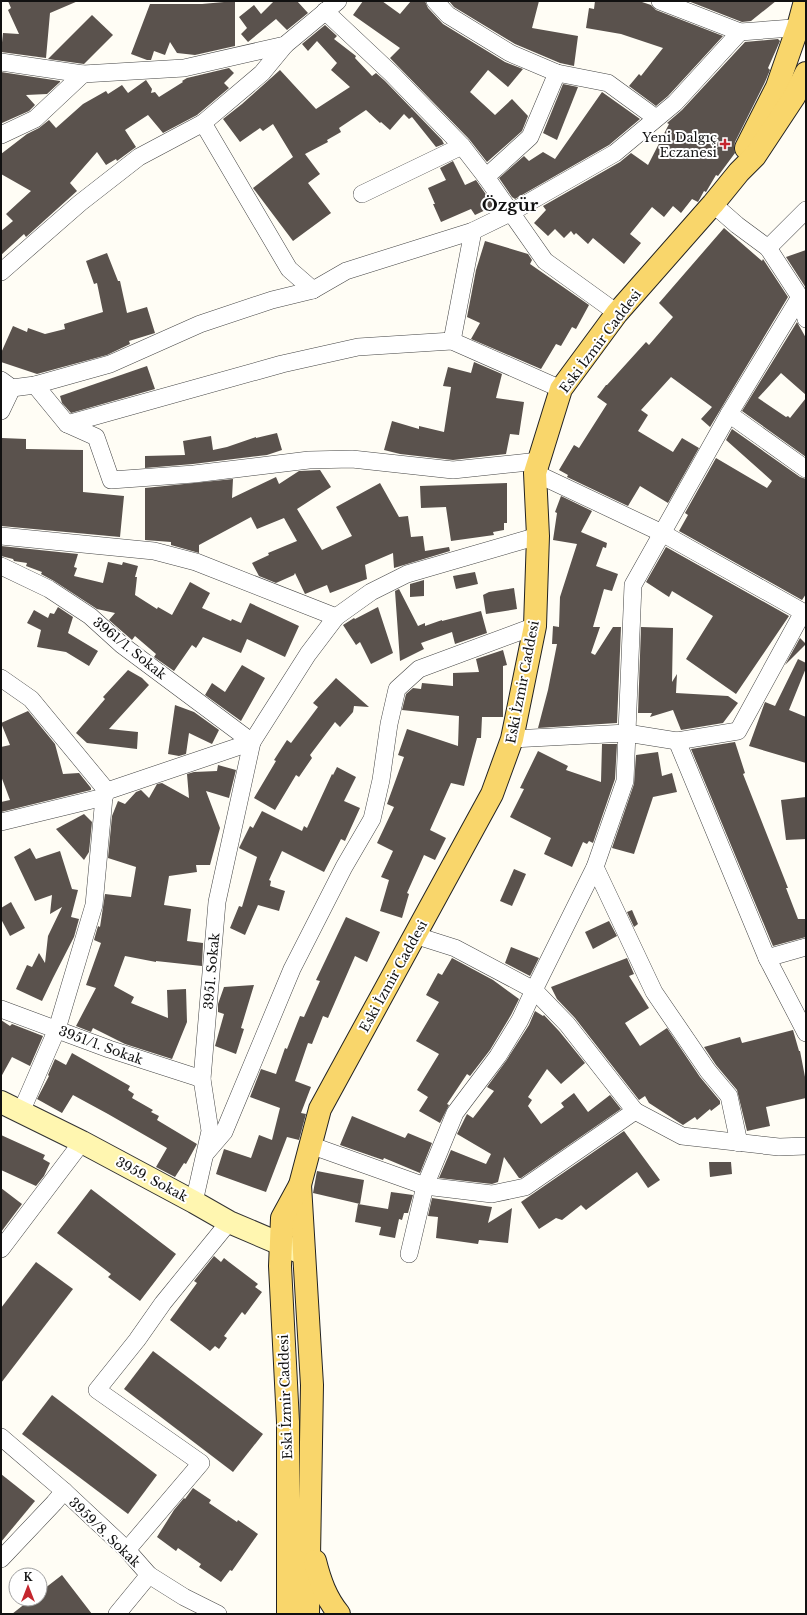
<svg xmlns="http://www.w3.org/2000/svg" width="807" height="1615" font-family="'Libre Baskerville',serif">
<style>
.building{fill:#5a524d}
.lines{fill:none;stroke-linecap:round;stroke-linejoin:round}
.street-casing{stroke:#444;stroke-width:18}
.secondary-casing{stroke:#333;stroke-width:24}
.primary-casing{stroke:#222;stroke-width:24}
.street{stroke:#fff;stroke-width:17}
.secondary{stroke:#fff6b0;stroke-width:22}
.primary{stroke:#f9d66b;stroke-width:22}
.poi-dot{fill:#c4262e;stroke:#fff;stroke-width:1.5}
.labels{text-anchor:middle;stroke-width:4;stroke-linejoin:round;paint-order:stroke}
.poi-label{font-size:13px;fill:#111;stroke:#fff;text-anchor:end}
.street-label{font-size:13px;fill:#111;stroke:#fff}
.district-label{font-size:17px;font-weight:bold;fill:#111;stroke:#fff}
</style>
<rect width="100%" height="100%" fill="#fffdf5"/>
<g class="building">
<polygon points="8,1 78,1 50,13 46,58 1,52 3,33 19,34 8,10 11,8"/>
<polygon points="235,1 235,46 195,55 177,53 170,42 165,55 154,51 151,60 147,60 131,54 150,4 202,4"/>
<polygon points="274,1 297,1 308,13 287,30 276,19 248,42 241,34 247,28 239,17 254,5 261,14"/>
<polygon points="363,1 382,1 400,14 411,1 425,1 428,8 443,24 505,62 523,69 508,87 488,70 470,92 495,115 512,99 528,116 522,131 487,162 469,139 390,58 400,48 353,15"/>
<polygon points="449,1 539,1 532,28 578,36 574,66 560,63 515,44 454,7"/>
<polygon points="595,1 639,1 651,5 656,10 723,36 668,96 656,106 629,86 639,74 641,76 663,48 621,34 586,28 589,8 594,9"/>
<polygon points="688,1 776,1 751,21 742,22"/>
<polygon points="92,15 113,35 84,64 48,59"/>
<polygon points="325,25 337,36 334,39 356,56 355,58 372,76 376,73 385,81 442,140 444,144 436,147 412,117 409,119 404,114 390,130 381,122 380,123 366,110 339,128 341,132 327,140 328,142 305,154 320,174 308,183 331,213 293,241 253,188 293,157 273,124 263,131 260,128 240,142 223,119 242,104 280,70 316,109 350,87 331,70 337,63 317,41 308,51 302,44"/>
<polygon points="778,39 780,41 768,68 770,70 765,82 735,142 734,148 735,153 718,176 716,175 706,192 704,191 698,202 692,199 681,213 673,206 664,217 652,207 630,234 641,243 624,264 593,238 588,244 576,233 574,235 571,231 564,238 555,229 548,236 534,223 546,210 543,206 620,162 631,153 648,165 669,124 667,123 682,110 745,42"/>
<polygon points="229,68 234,73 224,83 229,88 197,115 163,133 148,115 125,130 136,147 121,158 117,161 116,159 106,165 97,152 70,183 77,191 26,237 24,234 1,255 1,231 13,221 6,214 31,191 1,174 1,154 27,134 39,128 49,120 56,128 83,104 106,91 108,94 122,85 128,93 146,80 152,89 151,93 155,92 159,97 183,82 182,81 187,78"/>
<polygon points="1,72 60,81 60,82 47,94 26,95 35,105 29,111 2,123"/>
<polygon points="563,84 578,87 557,140 543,133"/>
<polygon points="602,92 640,119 609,145 515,199 512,197 499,178 524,156 529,161 543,152 555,159"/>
<polygon points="453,161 465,185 476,180 494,206 475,215 471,209 441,222 433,204 435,204 428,188 446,180 440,168"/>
<polygon points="724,228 762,261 763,259 788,297 710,427 701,419 712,407 671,377 641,410 648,415 638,431 673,452 682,438 699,448 668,503 640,486 628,506 567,477 568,475 559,470 574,445 579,448 607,404 597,397 606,385 607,385 646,342 649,345 673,317 659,303"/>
<polygon points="485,241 528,254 532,260 530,264 589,305 576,329 572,327 561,346 556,344 541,369 471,339 480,323 467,317 476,270"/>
<polygon points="806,250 806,288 786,257"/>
<polygon points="107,253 118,281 120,281 127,313 147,307 155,333 129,341 130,344 107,355 37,374 1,362 1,353 13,326 27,332 28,328 45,334 65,329 64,324 103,312 97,283 94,284 86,261"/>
<polygon points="797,322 806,338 806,395 781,373 758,398 786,417 788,416 790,418 806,398 806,457 742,411"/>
<polygon points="474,362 502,374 496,398 524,402 519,435 510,434 506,454 453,460 400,454 384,450 392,421 419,429 419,426 444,432 451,387 443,386 448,367 471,373"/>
<polygon points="147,366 155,389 71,413 62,403 60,396"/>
<polygon points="732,429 800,477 806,479 806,594 802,600 679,531 688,515 685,513 716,458 767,488 772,481 726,440"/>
<polygon points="277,433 282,450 267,455 193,464 145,468 145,456 185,455 183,441 211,436 213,450 227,447 256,437 256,438"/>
<polygon points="2,438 26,439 26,449 83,450 83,492 124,496 120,537 1,526"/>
<polygon points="320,470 331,487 297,509 322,550 352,536 336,507 380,483 399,517 408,516 411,537 423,536 425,551 449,547 450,551 394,568 393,553 365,565 367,579 330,593 327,585 305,594 295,573 294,575 276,583 259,576 252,563 269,555 268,553 297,541 284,518 257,529 251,517 199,545 199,553 171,545 171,542 145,540 145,488 233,479 232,498 276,477 279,484 299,471"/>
<polygon points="507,483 507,523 504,523 504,530 493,532 494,535 451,541 446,507 421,508 420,486"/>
<polygon points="561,496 592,511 581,532 607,543 606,548 603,547 596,566 618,574 612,591 604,589 593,627 600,627 591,653 595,655 613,627 621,627 617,723 538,728 548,690 557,644 552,644 553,626 559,627 560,597 577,544 553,540 557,513 555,512"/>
<polygon points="1,546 78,554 74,567 77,568 74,576 103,583 108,562 122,565 123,562 138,566 135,577 137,577 135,595 157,609 158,607 172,615 190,582 210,593 202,608 231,621 232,619 241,623 250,603 299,626 285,657 247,639 241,653 203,637 196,648 192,645 174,671 154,657 156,654 135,636 132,640 109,620 115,613 97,609 54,581 41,574 42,572 26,566 27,563 14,561 13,559 1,556"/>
<polygon points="666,547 789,616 736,694 686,659 713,616 672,591 669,597 646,582"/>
<polygon points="475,572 478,584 456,589 453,576"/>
<polygon points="424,580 424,596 410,597 410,584"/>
<polygon points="514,588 517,609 486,614 483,595 489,592"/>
<polygon points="399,589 418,626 425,623 425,626 442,620 442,621 481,611 487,633 455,644 452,632 421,643 424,649 400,661 395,591"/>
<polygon points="58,607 73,617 68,633 98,651 89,666 66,652 37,647 41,630 27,623 34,610 48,618 50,613 54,614"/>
<polygon points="378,607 393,653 371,664 360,642 356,645 343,625 354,618 355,619"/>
<polygon points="641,627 673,628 672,682 677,674 676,693 728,696 738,703 723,723 681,730 673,710 650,717 652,713 638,713"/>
<polygon points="800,638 806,644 785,665"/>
<polygon points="503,650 507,665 503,666 503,717 482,717 481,738 477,738 464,786 451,783 430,830 446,838 435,860 424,855 407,893 409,894 402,918 380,911 389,880 381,877 393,851 377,843 394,807 387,804 404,757 398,755 407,729 458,746 459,716 402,710 406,694 413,688 421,689 422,683 453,686 453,673 479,672 476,659"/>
<polygon points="798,659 806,663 806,668 789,710 806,717 806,763 749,746 765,702 775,706"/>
<polygon points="242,665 265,678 241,721 205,695 212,683 225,692"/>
<polygon points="128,670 142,678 149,685 109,729 138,732 137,749 87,743 76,733 105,699 103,697"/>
<polygon points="336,678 369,707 354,706 353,712 340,727 335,722 310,755 312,758 299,777 296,775 275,810 254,798 276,761 274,760 287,740 291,743 318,707 313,703"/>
<polygon points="175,705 194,712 219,730 212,744 189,733 186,754 179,756 168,754"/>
<polygon points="28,711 55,744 63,774 79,773 91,788 91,790 1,812 1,802 10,800 1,776 1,747 10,745 1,723"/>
<polygon points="735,742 745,773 743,774 788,888 786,888 798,919 806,919 806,937 773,946 691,749"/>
<polygon points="602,744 617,744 615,779 593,843 589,841 587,844 583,842 572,867 544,854 551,838 510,817 524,789 520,788 538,751 568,766 566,770 601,782"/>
<polygon points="658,752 662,776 672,773 677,792 653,797 634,854 612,848 634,784 636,755"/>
<polygon points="218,765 236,770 229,798 206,791 220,828 210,865 196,865 197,872 169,876 164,905 191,909 187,941 203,943 202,966 156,961 156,962 125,956 114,986 134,997 131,1003 168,1018 167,990 186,989 187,1022 172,1059 125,1044 93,1028 91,1032 76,1026 96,988 86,985 101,943 94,940 98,926 100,927 105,894 131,897 136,867 108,858 112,816 118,801 125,804 136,792 141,790 149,798 157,784 162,783 189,798 187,774 194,772 217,771"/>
<polygon points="337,767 356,777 344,801 360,808 345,841 341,839 324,872 282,851 269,880 271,881 270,886 285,891 279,911 258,905 245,935 230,928 239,906 242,907 257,857 239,848 250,826 253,828 262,811 302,831 304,826 307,828 332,774 333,775"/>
<polygon points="806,797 806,839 786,840 781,800"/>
<polygon points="84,814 92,822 89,852 84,860 56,829"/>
<polygon points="30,848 36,859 60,851 72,889 78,890 71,917 79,919 74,937 53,978 42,1001 16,989 27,965 32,967 39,953 45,963 48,936 62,907 50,914 52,895 35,901 14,857"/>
<polygon points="514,869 526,874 512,906 500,901"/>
<polygon points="11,902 25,928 10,936 1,919 1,908"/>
<polygon points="632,910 638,924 634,927 627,912"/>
<polygon points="346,917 380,932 367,962 355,956 328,1018 323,1016 312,1044 308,1043 295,1081 311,1087 301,1113 306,1114 299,1140 287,1137 266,1192 216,1174 224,1149 251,1158 259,1135 272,1140 280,1108 250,1097 261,1069 276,1074 285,1048 287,1049 300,1016 304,1017 320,981 316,980"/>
<polygon points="609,921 617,936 593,949 585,932"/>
<polygon points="511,947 539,958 530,976 505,963"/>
<polygon points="452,958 493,980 519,999 511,1015 490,1050 470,1076 467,1074 447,1104 449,1105 440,1123 419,1111 428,1097 417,1090 439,1054 416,1041 439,1002 426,995 438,973 442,975"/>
<polygon points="627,958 634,974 629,976 649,1008 625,1023 640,1046 667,1028 700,1077 720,1101 720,1104 711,1111 710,1109 697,1120 695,1117 683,1125 649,1103 645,1096 639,1100 575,1018 557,999 551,987"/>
<polygon points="254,985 241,1028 244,1029 236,1054 215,1046 224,1014 218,1012 218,1004 224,987"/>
<polygon points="535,1011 543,1016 544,1015 559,1031 585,1063 561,1084 547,1069 528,1097 532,1100 528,1106 541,1124 564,1107 561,1103 574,1093 588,1112 610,1095 621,1109 521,1178 519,1178 504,1157 498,1182 492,1184 439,1178 451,1150 486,1164 491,1154 457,1134 467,1114 473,1118 494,1091 487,1087 506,1061 529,1025"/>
<polygon points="1,1020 10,1026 12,1024 43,1036 30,1066 12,1057 1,1077"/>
<polygon points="793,1030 799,1051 800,1051 806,1082 806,1098 766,1107 770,1126 747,1131 737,1090 716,1065 704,1047 740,1037 742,1043"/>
<polygon points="72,1053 130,1086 128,1090 134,1094 132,1098 153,1110 151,1112 159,1116 157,1120 197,1144 186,1164 184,1163 175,1177 156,1167 167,1148 108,1114 73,1095 62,1113 37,1099 49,1076 48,1075 55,1059 66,1065"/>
<polygon points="352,1116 405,1138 408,1133 432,1143 420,1173 384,1158 383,1160 340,1145"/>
<polygon points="624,1131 660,1180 648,1188 637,1172 586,1210 581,1205 562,1220 556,1218 539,1229 521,1202"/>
<polygon points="1,1135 45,1155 43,1159 50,1163 44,1176 36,1186 1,1170"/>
<polygon points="709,1162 731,1162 732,1174 710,1177"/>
<polygon points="317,1171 364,1180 360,1204 313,1193"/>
<polygon points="1,1188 22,1204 1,1232"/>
<polygon points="91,1189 176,1254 140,1301 108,1277 111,1274 57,1233"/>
<polygon points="391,1192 413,1195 408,1213 404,1213 402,1220 399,1219 395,1238 379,1235 381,1227 355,1222 358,1204 388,1209"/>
<polygon points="432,1198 492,1207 488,1223 512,1208 508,1243 479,1240 478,1244 436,1238 438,1217 428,1216"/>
<polygon points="214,1256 221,1262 224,1258 229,1262 258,1284 255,1287 262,1292 245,1315 242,1312 224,1336 227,1338 219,1349 215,1346 210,1351 170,1320 197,1283 194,1281"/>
<polygon points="36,1262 73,1289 1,1383 1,1308"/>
<polygon points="153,1351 263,1434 233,1472 124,1389"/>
<polygon points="52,1395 157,1475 128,1514 22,1434"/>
<polygon points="1,1474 35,1501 1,1542"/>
<polygon points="193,1488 211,1500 209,1503 237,1522 238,1520 258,1534 232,1571 230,1570 221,1582 199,1567 201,1564 178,1548 176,1551 157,1537 174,1510 184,1498 185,1499"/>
<polygon points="62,1575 92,1614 12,1614 31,1599 40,1599 40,1592"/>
</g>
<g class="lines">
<g class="street-casing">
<g id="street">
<polyline points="435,1 448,15 510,53 557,73 608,83 656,118"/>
<polyline points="660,1 740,32 806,27"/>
<polyline points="325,11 392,74 462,146 486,177 545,261 617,313"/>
<polyline points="1,62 83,74 184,68 285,45 338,1"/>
<polyline points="203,123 262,73 285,45"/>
<polyline points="1,135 35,119 83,74"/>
<polyline points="486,177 530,137 557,73"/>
<polyline points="362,194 462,146"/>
<polyline points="713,204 737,225 768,248 800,297 806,319"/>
<polyline points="768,248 806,210"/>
<polyline points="1,272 80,203 139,157 203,123 289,269 313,290"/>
<polyline points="452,341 473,231"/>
<polyline points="1,380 12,388 35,385 110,364 200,324 272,300 313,290 346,271 473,231 510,213 615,153 675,103 740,32"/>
<polyline points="35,385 67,424 96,437 111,480 194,474 309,460 352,459 453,470 539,461"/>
<polyline points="1,411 12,388"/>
<polyline points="729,414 806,469"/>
<polyline points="67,424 282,364 358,347 452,341 561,389"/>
<polyline points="1,536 154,551 196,562 336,617"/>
<polyline points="1,566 49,589 90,616 122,645 252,742 217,902 202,1079 210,1131 194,1202"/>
<polyline points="1,678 31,699 107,791"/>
<polyline points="512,739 627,733 677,741 738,731 803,612 662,533 535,473"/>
<polyline points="677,741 767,958 806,1033"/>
<polyline points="1,822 104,797 107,791 252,742 308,654 336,617 371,592 407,574 538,536"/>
<polyline points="595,867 654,992 708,1071 729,1096 739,1143"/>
<polyline points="414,935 455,948 534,990 567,1024 635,1111"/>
<polyline points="767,958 806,947"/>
<polyline points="1,1009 109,1049 202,1079"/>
<polyline points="21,1112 57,1029 94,905 104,797"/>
<polyline points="310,1145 425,1186 492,1194 525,1187 635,1111 682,1136 779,1147 806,1146"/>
<polyline points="206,1153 224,1132 292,969 344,867 372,819 381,780 389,724 397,689 419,669 535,626"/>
<polyline points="1,1249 82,1142"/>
<polyline points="409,1254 425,1186 455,1113 498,1056 520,1020 534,990 595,867 625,781 633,585 729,414 800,297"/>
<polyline points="1,1437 64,1491 127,1550 149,1575 184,1597 218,1614"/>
<polyline points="127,1550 201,1463 97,1390 137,1340 163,1303 229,1222"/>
<polyline points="1,1559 54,1503 64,1491"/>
<polyline points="117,1614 149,1575"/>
</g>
</g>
<g class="secondary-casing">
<polyline id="secondary" points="1,1102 82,1142 194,1202 229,1222 304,1254"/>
</g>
<g class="primary-casing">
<g id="primary">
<polyline points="746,148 777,87 798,27 805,1"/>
<polyline points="300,1185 312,1385 308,1614"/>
<path d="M315,1561C320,1581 326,1598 339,1614"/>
<polyline points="288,1614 288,1422 280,1266 282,1218 300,1185 320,1109 492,794 512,739 535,626 538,536 535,473 561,389 617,313 713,204 739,172 755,156 794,97 806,73"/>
</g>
</g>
<use href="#street" class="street"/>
<use href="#secondary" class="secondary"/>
<use href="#primary" class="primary"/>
</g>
<path class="poi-dot" d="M723 138h4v4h4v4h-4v4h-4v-4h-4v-4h4z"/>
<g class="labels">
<g class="poi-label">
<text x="717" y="142">Yeni Dalgıç<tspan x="717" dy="15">Eczanesi</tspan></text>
</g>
<g class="street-label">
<text transform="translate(600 341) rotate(-53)" y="5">Eski İzmir Caddesi</text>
<text transform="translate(130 648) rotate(39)" y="5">3961/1. Sokak</text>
<text transform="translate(522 682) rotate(-79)" y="5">Eski İzmir Caddesi</text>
<text transform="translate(211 971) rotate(-85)" y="5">3951. Sokak</text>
<text transform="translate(393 976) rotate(-61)" y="5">Eski İzmir Caddesi</text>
<text transform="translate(101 1045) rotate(20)" y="5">3951/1. Sokak</text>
<text transform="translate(152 1179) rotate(28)" y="5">3959. Sokak</text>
<text transform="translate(285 1397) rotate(-92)" y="5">Eski İzmir Caddesi</text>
<text transform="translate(105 1532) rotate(44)" y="5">3959/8. Sokak</text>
</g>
<g class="district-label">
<text x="510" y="211">Özgür</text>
</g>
</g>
<rect width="807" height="1615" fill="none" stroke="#111111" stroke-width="4"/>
<g transform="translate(28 1587)"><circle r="19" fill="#ffffff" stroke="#a0a0a0"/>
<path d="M0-3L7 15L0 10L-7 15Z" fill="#c4262e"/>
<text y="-6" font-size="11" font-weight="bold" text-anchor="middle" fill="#111111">K</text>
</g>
</svg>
